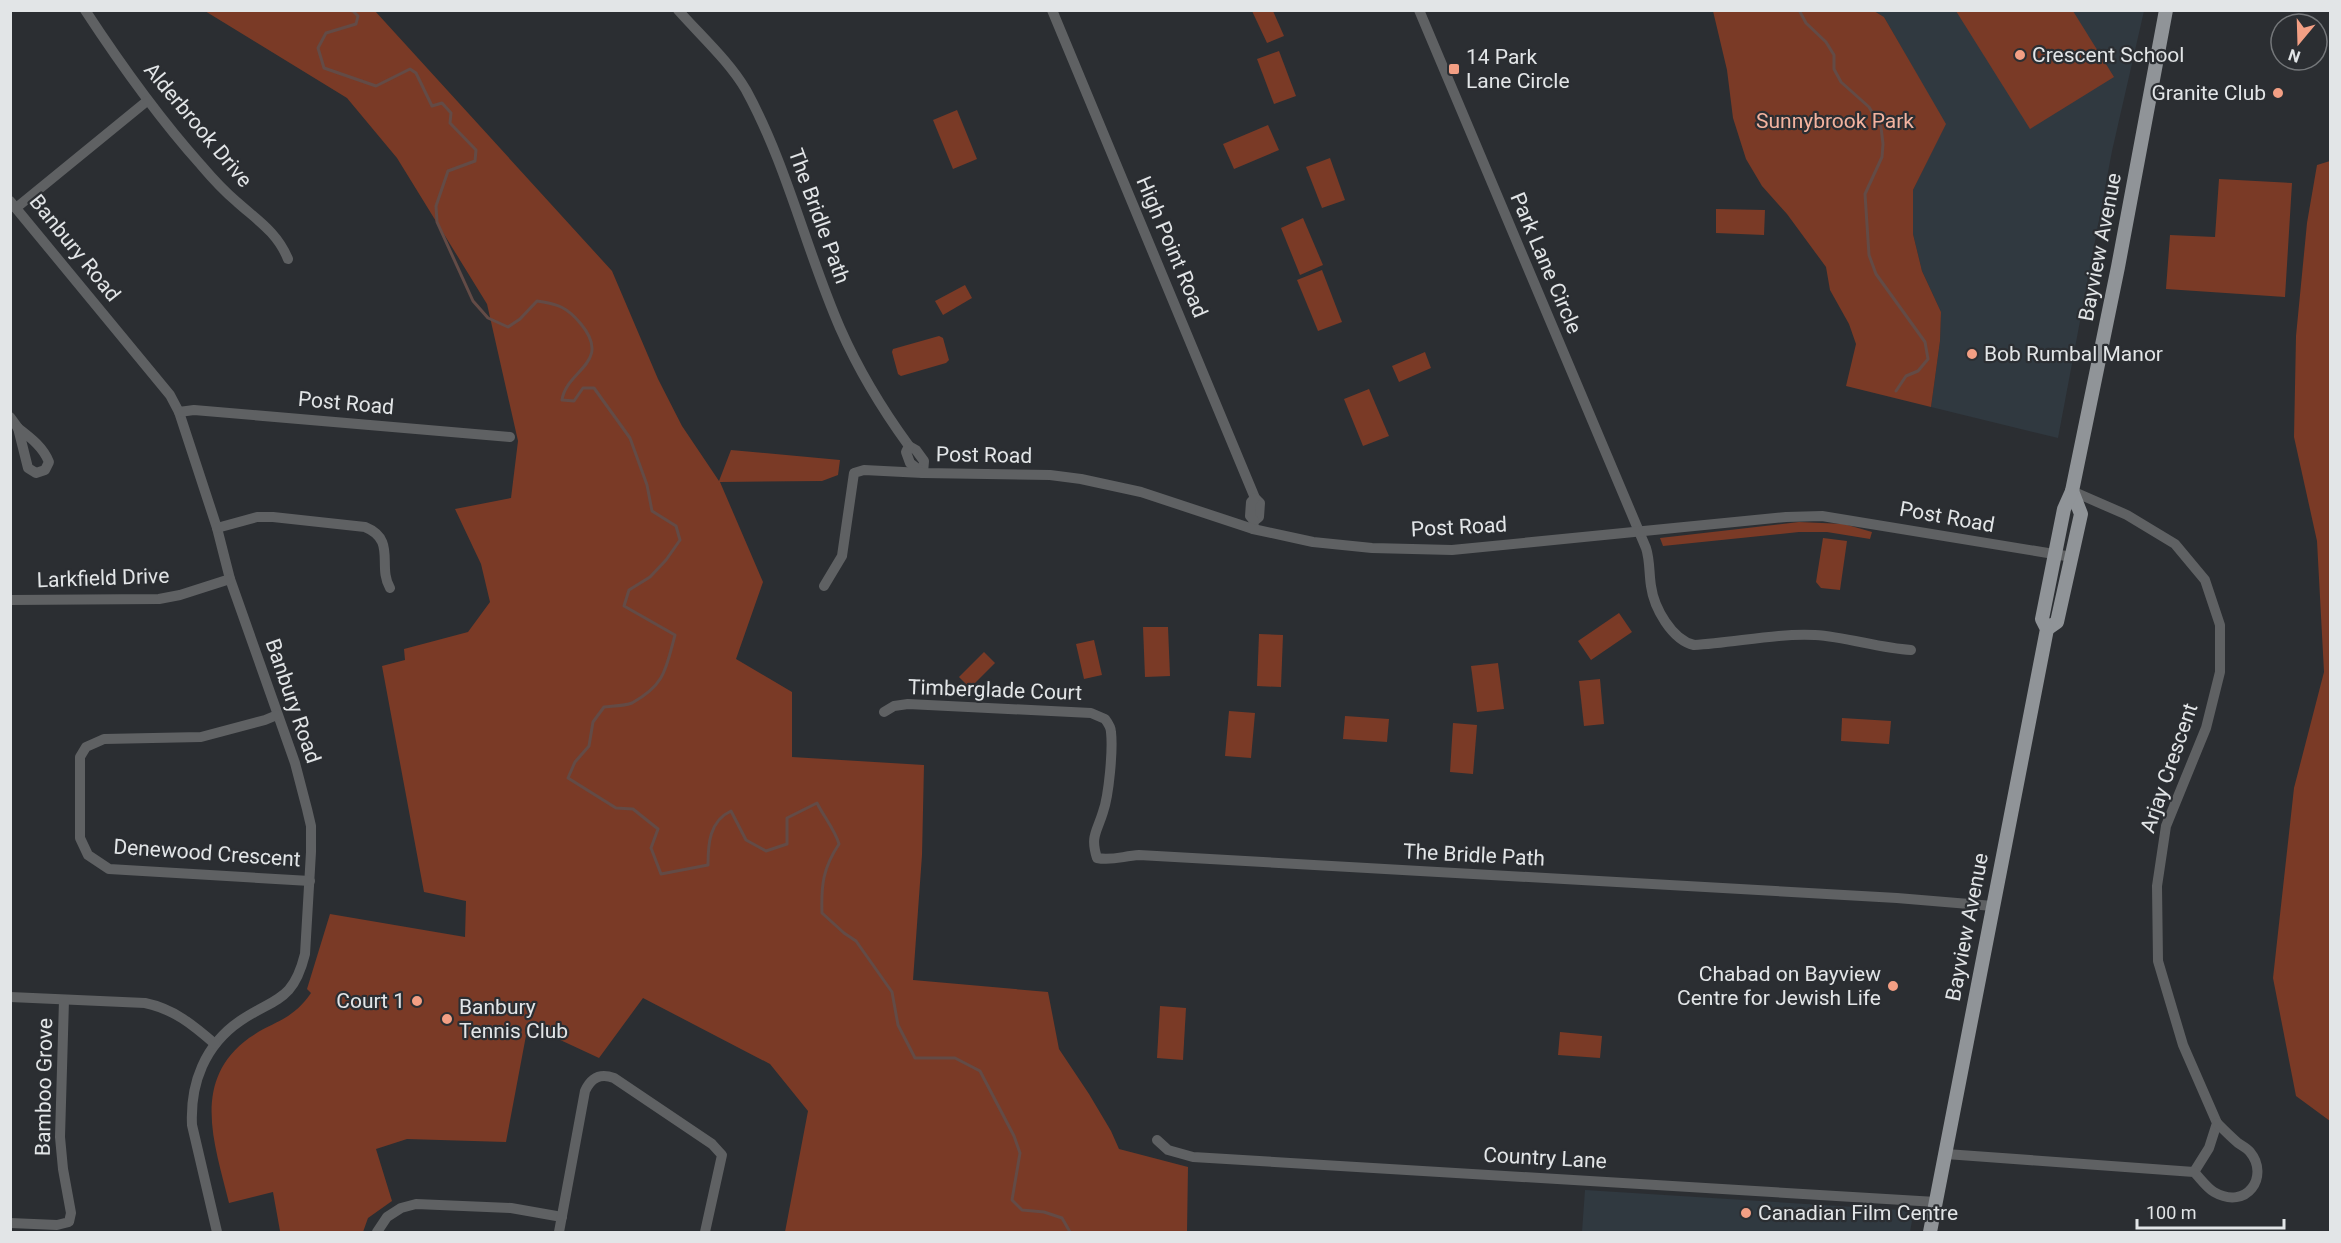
<svg xmlns="http://www.w3.org/2000/svg" width="2341" height="1243" font-family="Roboto,sans-serif">
<style>
.built{fill:#303940}
.green{fill:#7a3a26}
.lines{fill:none;stroke-linecap:round;stroke-linejoin:round}
.stream{stroke:#634b46;stroke-width:3}
.minor{stroke:#5f6163;stroke-width:10}
.major{stroke:#909498;stroke-width:14}
.poi-dot{fill:#f39f84;stroke:#2b2e32;stroke-width:2}
.labels{text-anchor:middle;stroke-width:4.5;stroke-linejoin:round;paint-order:stroke}
.poi-label{font-size:21px;fill:#e2e5e7;stroke:#2b2e32;text-anchor:start}
.park-label{font-size:21px;fill:#f3b39f;stroke:#2b2e32}
.street-label{font-size:21px;fill:#e2e5e7;stroke:#2b2e32}
</style>
<rect width="100%" height="100%" fill="#2b2e32"/>
<g class="built">
<polygon points="1874,11 2144,11 2112,151 2058,438 1931,407 1940,341 1941,312 1922,271 1913,234 1913,190 1945,124 1884,17"/>
<polygon points="1585,1190 1902,1210 1913,1215 1910,1232 1582,1232"/>
</g>
<g class="green">
<path d="M205,11H375L612,271L658,379L682,426L719,481L731,450L840,460L838,475L822,481L720,482L763,582L736,659L792,692V757L924,765L922,855L913,980L1048,992L1059,1049L1089,1094L1111,1131L1119,1149L1188,1167L1187,1232H785L808,1111L770,1064L643,998L599,1058L528,1025L506,1142L407,1139L376,1149L392,1201L368,1218L363,1232L280,1231L273,1192L229,1203C215,1145 190,1081 249,1038C273,1021 292,1021 311,993L307,989L330,914L465,937L466,901L424,892L382,666L405,660L404,649L468,632L490,602L481,564L455,509L511,498L518,441L487,304L397,158L347,98Z"/>
<polygon points="1252,11 1273,11 1284,36 1267,43"/>
<polygon points="1713,11 1874,11 1884,17 1946,124 1913,190 1913,234 1922,271 1941,312 1940,341 1931,407 1846,386 1856,344 1849,324 1830,290 1826,267 1787,214 1762,186 1746,159 1733,118 1727,70"/>
<polygon points="1956,11 2073,11 2114,77 2030,129"/>
<polygon points="1279,51 1296,96 1274,104 1257,59"/>
<polygon points="957,110 977,159 953,169 933,120"/>
<polygon points="1268,125 1279,150 1234,169 1223,144"/>
<polygon points="1330,158 1345,200 1322,208 1306,167"/>
<polygon points="2330,161 2330,1121 2296,1096 2273,978 2294,788 2324,672 2317,541 2294,437 2296,336 2307,223 2317,165"/>
<polygon points="2219,179 2292,183 2285,297 2166,289 2170,235 2215,237"/>
<polygon points="1716,209 1765,210 1764,235 1716,233"/>
<polygon points="1303,218 1323,265 1300,275 1281,228"/>
<polygon points="1322,270 1342,322 1318,331 1297,280"/>
<polygon points="965,285 972,298 943,315 935,301"/>
<polygon points="939,336 943,338 949,360 946,363 901,376 898,374 892,352 893,349"/>
<polygon points="1425,352 1431,368 1399,382 1392,366"/>
<polygon points="1369,389 1389,436 1363,446 1344,399"/>
<polygon points="1799,522 1844,524 1872,532 1870,539 1827,532 1799,532 1663,546 1660,538"/>
<polygon points="1823,538 1847,541 1840,590 1821,588 1816,582"/>
<polygon points="1619,613 1632,632 1591,660 1578,641"/>
<polygon points="1143,627 1168,627 1170,676 1145,677"/>
<polygon points="1259,634 1283,635 1281,687 1257,686"/>
<polygon points="1094,640 1102,675 1084,679 1076,644"/>
<polygon points="984,652 995,663 970,688 959,677"/>
<polygon points="1498,663 1504,709 1477,712 1471,666"/>
<polygon points="1600,679 1604,724 1584,726 1579,681"/>
<polygon points="1229,711 1255,713 1251,758 1225,756"/>
<polygon points="1345,716 1389,719 1387,742 1343,739"/>
<polygon points="1842,718 1891,721 1889,744 1841,741"/>
<polygon points="1453,723 1477,725 1473,774 1450,772"/>
<polygon points="1160,1006 1186,1008 1183,1060 1157,1058"/>
<polygon points="1560,1032 1602,1036 1600,1058 1558,1055"/>
</g>
<g class="lines">
<g class="stream">
<path d="M348,10L353,11L358,16L356,24L326,33L318,48L324,68L376,86L410,69L416,73L432,106L442,103L451,113L450,123L476,150L475,161L448,171L436,206L437,222L473,301L488,318L508,327L520,319L537,301C558,304 567,307 581,324C613,363 566,370 562,400L574,401L583,388H594L630,438L647,485L652,511L676,526L680,540L666,560L650,577L629,590L624,606L675,635C666,669 665,685 632,703C625,706 612,706 604,707L593,722L589,746L575,762L568,778L616,808L633,809L658,829L651,848L661,874L708,865C708,845 709,821 731,811L746,840L766,851L787,844V818L817,803C824,817 835,830 839,844C823,868 821,885 822,913L844,933L856,941L892,992L898,1025L915,1058H955L980,1071L1014,1136L1020,1153L1012,1200L1022,1210L1044,1212L1062,1218L1070,1232"/>
<polyline points="1799,10 1806,23 1826,42 1834,55 1834,69 1841,82 1869,107 1881,127 1883,144 1882,157 1865,194 1869,255 1876,274 1925,342 1928,359 1918,371 1906,376 1896,391"/>
</g>
<g class="minor">
<path d="M85,10C121,65 158,117 201,165C212,178 224,191 237,202C257,220 277,232 288,259"/>
<path d="M678,10C701,36 729,61 746,90C787,165 806,250 840,328C858,369 882,409 909,446L916,450L924,461L923,473"/>
<polyline points="1052,10 1255,498 1260,503 1259,517 1254,521 1253,529"/>
<path d="M1419,10L1646,548C1650,560 1649,574 1651,586C1654,608 1672,640 1694,645C1734,643 1775,633 1815,635C1847,637 1879,648 1911,650"/>
<path d="M10,201L170,395L179,412L217,528L230,579L295,763L307,809L311,826V852L305,954C293,1002 276,997 240,1021C205,1045 190,1083 192,1125L217,1232"/>
<polyline points="16,208 147,101"/>
<polyline points="179,412 194,410 510,437"/>
<polyline points="10,417 18,428"/>
<path d="M18,428C31,438 43,447 49,462L45,470L36,473L28,468Z"/>
<polyline points="909,446 906,452 910,463 923,473"/>
<polyline points="2072,491 2127,515 2175,544 2205,580 2220,625 2220,672 2206,728 2166,826 2157,886 2158,961 2183,1045 2217,1123 2209,1148 2194,1172"/>
<polyline points="1254,521 1250,516 1251,502 1255,498"/>
<path d="M217,528L257,517H273L365,527C397,540 377,566 390,588"/>
<polyline points="824,586 842,556 854,473 864,470 923,473 1050,475 1081,479 1141,492 1253,529 1313,542 1372,548 1452,550 1786,517 1822,516 2072,557"/>
<polyline points="10,600 159,599 180,595 230,579"/>
<path d="M884,712L894,706L908,704L1091,713L1105,719C1108,723 1111,727 1111,732C1113,750 1109,795 1103,812C1097,832 1090,836 1097,858C1112,861 1123,856 1139,855L1897,898L1993,906"/>
<polyline points="277,715 265,720 201,737 104,739 86,747 80,757 80,838 88,855 109,869 310,881"/>
<path d="M10,997L145,1003C174,1009 193,1025 215,1044"/>
<polyline points="1157,1140 1168,1150 1193,1157 1936,1202"/>
<path d="M1946,1154L2194,1172C2200,1178 2207,1188 2214,1192C2247,1211 2270,1176 2250,1152C2247,1148 2242,1146 2238,1143C2231,1137 2224,1130 2217,1123"/>
<polyline points="10,1223 57,1225 69,1222 71,1213 63,1169 60,1137 64,1000"/>
<polyline points="377,1232 387,1217 401,1208 416,1204 511,1208 562,1217"/>
<path d="M559,1232L585,1091C591,1078 600,1073 614,1078L712,1144L722,1155L705,1232"/>
</g>
<g class="major">
<polyline points="2047,629 2057,622 2081,514 2072,491"/>
<polyline points="1930,1232 2047,629 2042,619 2064,509 2072,491 2118,267 2166,10"/>
</g>
</g>
<g class="poi-dot">
<circle cx="2020" cy="55" r="6"/>
<rect x="1448" y="63" width="12" height="12" rx="3"/>
<circle cx="2278" cy="93" r="6"/>
<circle cx="1972" cy="354" r="6"/>
<circle cx="1893" cy="986" r="6"/>
<circle cx="417" cy="1001" r="6"/>
<circle cx="447" cy="1019" r="6"/>
<circle cx="1746" cy="1213" r="6"/>
</g>
<g class="labels">
<g class="poi-label">
<text x="2032" y="62">Crescent School</text>
<text x="1466" y="64">14 Park<tspan x="1466" dy="24">Lane Circle</tspan></text>
<text x="2266" y="100" text-anchor="end">Granite Club</text>
<text x="1984" y="361">Bob Rumbal Manor</text>
<text x="1881" y="981" text-anchor="end">Chabad on Bayview<tspan x="1881" dy="24">Centre for Jewish Life</tspan></text>
<text x="405" y="1008" text-anchor="end">Court 1</text>
<text x="459" y="1014">Banbury<tspan x="459" dy="24">Tennis Club</tspan></text>
<text x="1758" y="1220">Canadian Film Centre</text>
</g>
<g class="park-label">
<text x="1835" y="128">Sunnybrook Park</text>
</g>
<g class="street-label">
<text transform="translate(198 125) rotate(50)" y="7">Alderbrook Drive</text>
<text transform="translate(819 216) rotate(70)" y="7">The Bridle Path</text>
<text transform="translate(1172 247) rotate(67)" y="7">High Point Road</text>
<text transform="translate(2100 247) rotate(-79)" y="7">Bayview Avenue</text>
<text transform="translate(75 248) rotate(51)" y="7">Banbury Road</text>
<text transform="translate(1546 263) rotate(67)" y="7">Park Lane Circle</text>
<text transform="translate(346 403) rotate(5)" y="7">Post Road</text>
<text transform="translate(984 455) rotate(1)" y="7">Post Road</text>
<text transform="translate(1947 517) rotate(10)" y="7">Post Road</text>
<text transform="translate(1459 527) rotate(-3)" y="7">Post Road</text>
<text transform="translate(103 578) rotate(-2)" y="7">Larkfield Drive</text>
<text transform="translate(995 690) rotate(2)" y="7">Timberglade Court</text>
<text transform="translate(293 701) rotate(71)" y="7">Banbury Road</text>
<text transform="translate(2169 768) rotate(-71)" y="7">Arjay Crescent</text>
<text transform="translate(207 853) rotate(4)" y="7">Denewood Crescent</text>
<text transform="translate(1474 855) rotate(3)" y="7">The Bridle Path</text>
<text transform="translate(1967 927) rotate(-79)" y="7">Bayview Avenue</text>
<text transform="translate(44 1087) rotate(-89)" y="7">Bamboo Grove</text>
<text transform="translate(1545 1158) rotate(3)" y="7">Country Lane</text>
</g>
</g>
<rect width="2341" height="1243" fill="none" stroke="#e2e5e7" stroke-width="24"/>
<g transform="translate(2299 42) rotate(199)"><circle r="28" fill="#2b2e32" stroke="#74777a" stroke-width="1.5"/>
<path d="M0-4.5L10 22L0 15L-10 22Z" fill="#f39f84"/>
<text y="-9" font-size="16" font-weight="bold" text-anchor="middle" fill="#e2e5e7">N</text>
</g>
<path d="M2137 1219v9h147v-9" fill="none" stroke="#e2e5e7" stroke-width="3"/>
<text x="2146" y="1219" font-size="18" fill="#e2e5e7" stroke="#2b2e32" stroke-width="4.5" paint-order="stroke">100 m</text>
</svg>
